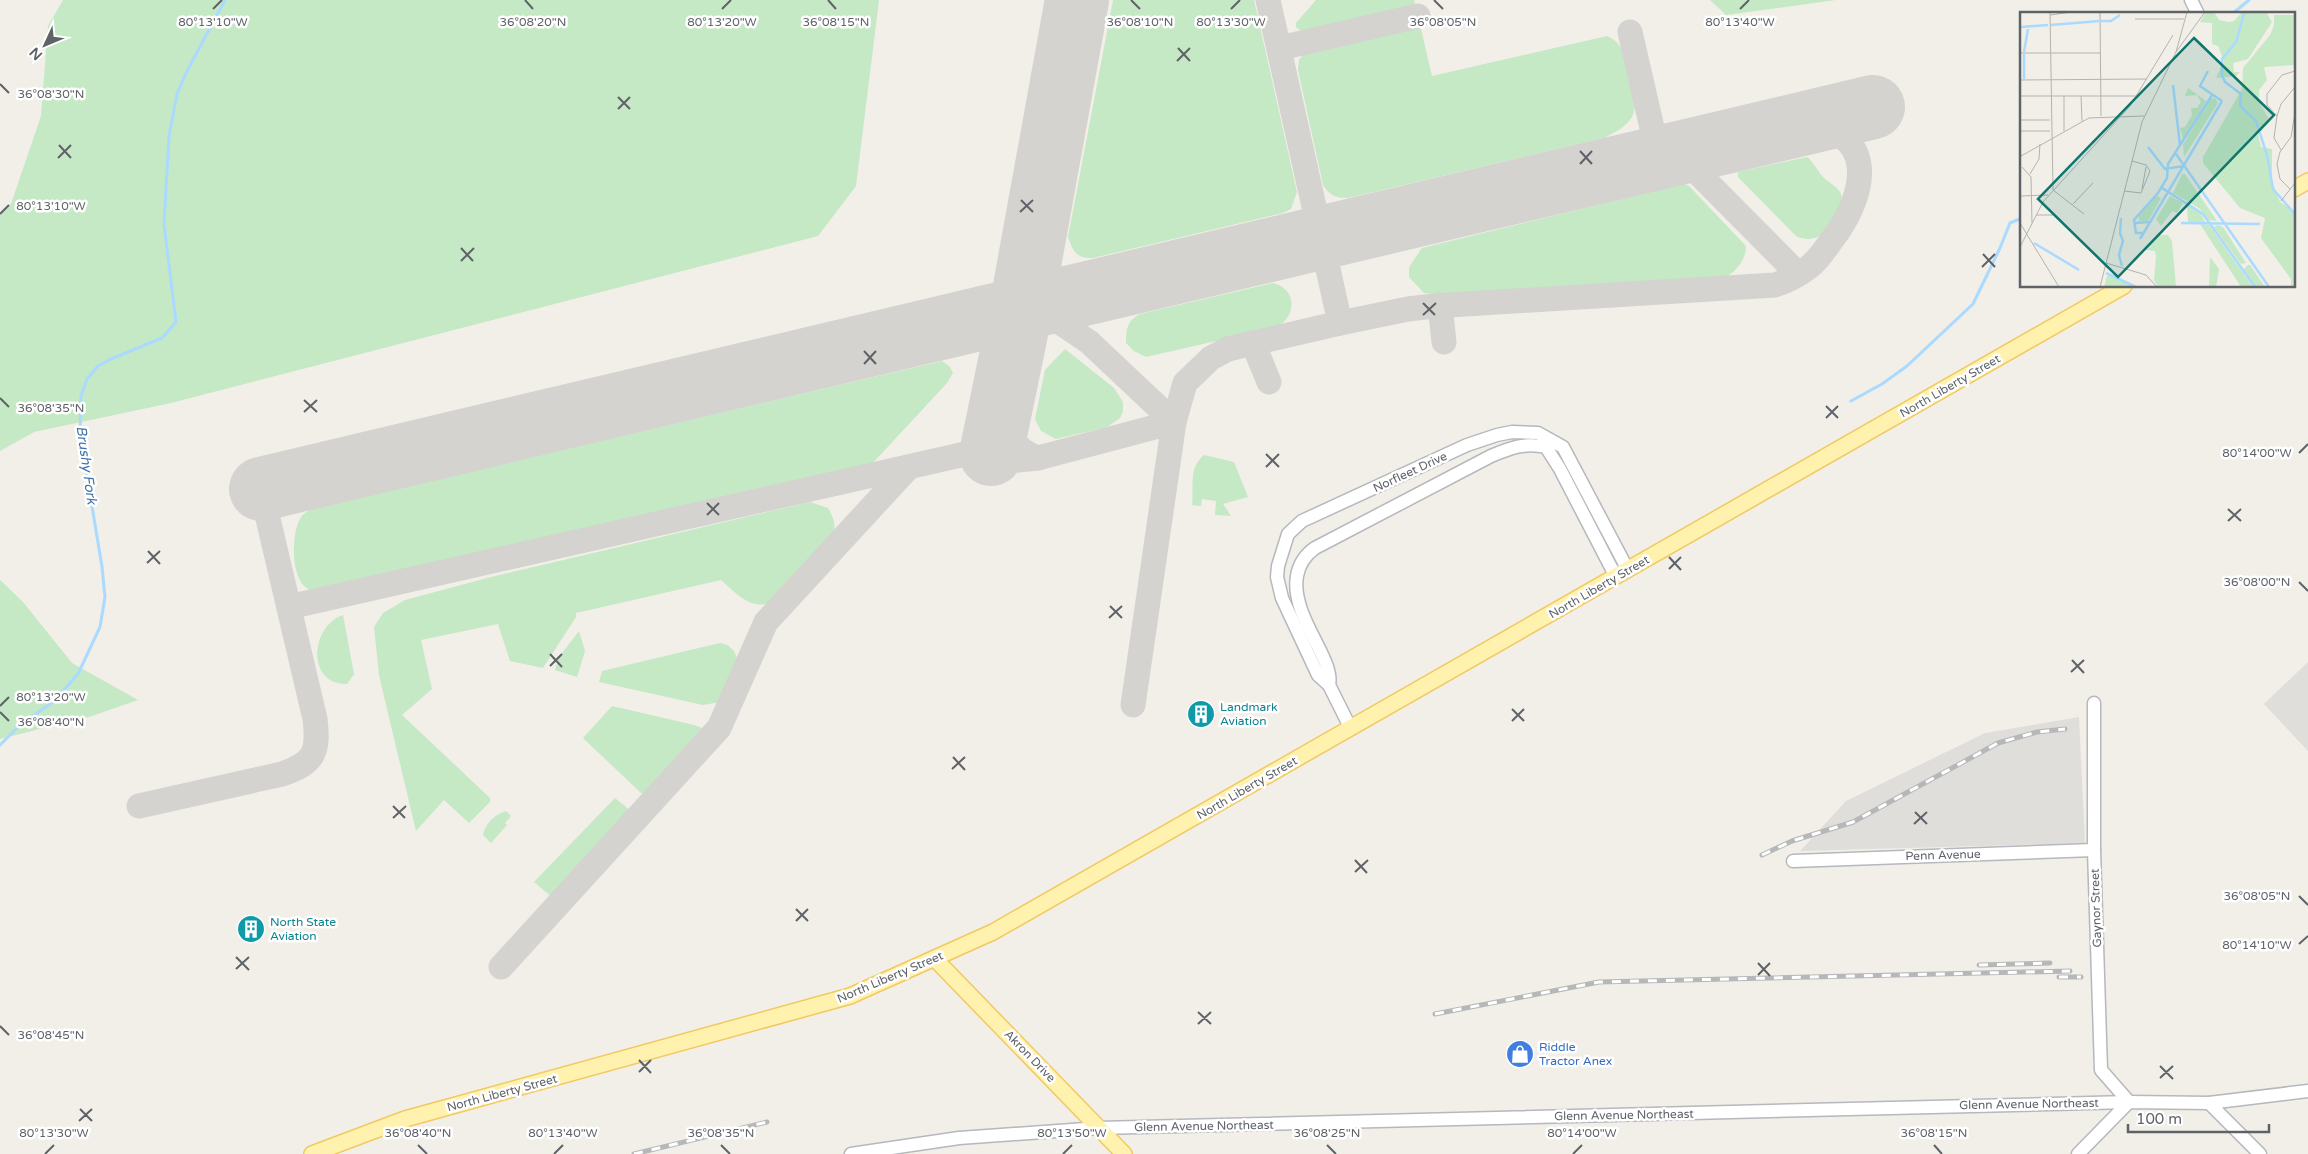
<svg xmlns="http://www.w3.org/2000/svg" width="2308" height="1154" font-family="'Varela Round',sans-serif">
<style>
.industrial{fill:#e0deda}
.green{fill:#c5e8c5}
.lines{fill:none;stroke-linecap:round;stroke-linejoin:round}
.stream{stroke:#aadaff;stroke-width:3}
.taxiway{stroke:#d4d3d0;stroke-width:25}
.runway{stroke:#d4d3d0;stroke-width:64}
.minor-casing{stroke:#b5b8bc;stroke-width:15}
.major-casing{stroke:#f2c960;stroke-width:18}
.minor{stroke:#fff;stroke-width:12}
.major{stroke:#fff2af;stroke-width:15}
.rail-casing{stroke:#b6b7b8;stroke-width:5}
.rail{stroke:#fff;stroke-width:3;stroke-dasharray:9;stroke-linecap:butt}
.ticks{fill:none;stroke:#5f6368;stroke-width:2}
.labels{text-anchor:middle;stroke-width:5;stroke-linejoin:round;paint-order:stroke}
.street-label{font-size:12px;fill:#5f6368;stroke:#fff}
.culture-label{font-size:12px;fill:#0d838f;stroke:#fff;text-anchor:start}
.shop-label{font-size:12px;fill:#366cbe;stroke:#fff;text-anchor:start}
.water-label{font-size:14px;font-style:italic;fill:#4174aa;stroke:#fff}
.inset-river{fill:none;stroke:#aadaff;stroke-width:2.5}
.inset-road{fill:none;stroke:#b3b3b1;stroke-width:1}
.view{fill:#0f766e;fill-opacity:0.15;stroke:#0f766e;stroke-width:2.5}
.inset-edge{fill:none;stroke:#5f6368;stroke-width:2.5}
.ticks-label{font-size:12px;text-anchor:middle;fill:#5f6368;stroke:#fff;stroke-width:5;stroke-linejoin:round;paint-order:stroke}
</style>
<rect width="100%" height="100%" fill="#f1efe8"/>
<g class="industrial">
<polygon points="2308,662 2308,751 2264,704"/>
<polygon points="2079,717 2085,843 1800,851 1846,801 1985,733"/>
</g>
<g class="green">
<polygon points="63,0 879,0 856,186 818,236 171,403 34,432 0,451 0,215 11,204 41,116 48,26"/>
<path d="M1113,0H1254L1297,192L1291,209L1283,213L1093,258C1077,259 1073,252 1068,237Z"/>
<polygon points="1316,0 1414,0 1415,3 1411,10 1304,33 1296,27 1296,23"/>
<polygon points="1710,0 1836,0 1726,15"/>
<path d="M1415,25L1421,29L1432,76L1607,36C1630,44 1642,96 1632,117C1626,127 1614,133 1604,138L1348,198C1335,198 1329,195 1323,185L1298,70L1299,60L1303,54L1308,51Z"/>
<path d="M1807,157C1813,161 1818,172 1824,178C1828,182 1839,188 1841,194C1845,207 1828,235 1815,238C1808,240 1802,239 1796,236L1738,177V172Z"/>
<path d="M1684,184L1689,186L1746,246C1746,260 1736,271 1725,278L1435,294L1424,293L1409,277V267L1422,248Z"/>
<path d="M1273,283C1297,289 1297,316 1277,327L1146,357L1134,351L1126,343C1126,329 1127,321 1140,314Z"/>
<polygon points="1065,349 1114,388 1123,402 1123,411 1120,418 1107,427 1056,439 1041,431 1035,419 1045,370"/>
<path d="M942,361L950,367L953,373L947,383L870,466L335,590C328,590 317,592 311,590C290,584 291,534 300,519C302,514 307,512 311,509Z"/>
<path d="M1204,455L1234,462L1248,497L1223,504L1231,516L1215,515L1216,501L1202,499L1201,506L1192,505C1194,487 1188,468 1204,455Z"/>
<path d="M810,502L828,508C836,522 837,530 829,543L776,601C752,612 738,595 721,580L576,613V617L543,668L510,661L498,624L421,640L432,689L402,715L490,798V802L469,823L444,800L416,831L379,675L374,627L383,613L405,600L491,577Z"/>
<polygon points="0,580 23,602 72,663 138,700 92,716 0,739"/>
<path d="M343,615L354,674L347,684C306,685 310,626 343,615Z"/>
<polygon points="579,631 585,651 577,677 555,670 559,657"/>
<path d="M720,643C732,645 737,653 738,665L720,702L703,705L599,682L602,671Z"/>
<polygon points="612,706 694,725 702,728 704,733 649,792 641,793 583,738"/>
<polygon points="615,798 632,812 552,897 534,882"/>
<path d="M506,811L511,816L505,823L507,825L491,843L483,835C485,824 495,814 506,811Z"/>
</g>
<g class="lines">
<g class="stream">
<polyline points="2232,14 2249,0"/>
<polyline points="1851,401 1882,384 1907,366 1973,304 2000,248 2010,223 2022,218"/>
<polyline points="0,745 21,724 53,702 78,674 100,627 105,597 102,567 80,433 81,396 87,379 98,366 111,359 162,338 176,322 164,224 169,136 177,94 186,73 225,0"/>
</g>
<g class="taxiway">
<polyline points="1268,0 1340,323"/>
<polyline points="1630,32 1659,158"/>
<polyline points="1280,48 1418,16"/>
<polyline points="1678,153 1798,274"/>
<path d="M1034,231C1039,271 1038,295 1069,324"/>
<polyline points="1440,305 1444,342"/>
<polyline points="1021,309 1052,317 1089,342 1174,422 1133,705"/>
<polyline points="1253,343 1269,382"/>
<path d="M1000,407C1006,432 1013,450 1038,458"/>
<path d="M289,607L974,452L1018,460L1038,458L1174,422L1185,383L1211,358L1228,349L1340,323L1408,309L1434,306L1775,285C1787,281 1799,275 1809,267C1818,260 1825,250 1831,241C1868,194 1879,130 1802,124"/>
<path d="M139,806L282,774C314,763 319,753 315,719L261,489"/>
<polyline points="501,967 719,728 766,622 907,469"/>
</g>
<g class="runway">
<polyline points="991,454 1021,309 1077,0"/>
<polyline points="261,489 1873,107"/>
</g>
<g class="minor-casing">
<g id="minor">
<polyline points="2191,0 2198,14"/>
<path d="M1329,685C1335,659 1290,616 1297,576C1299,564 1305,555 1315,548L1491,456C1510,448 1525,442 1546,447L1560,469L1616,577"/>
<polyline points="1351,729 1329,685 1318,675 1282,598 1277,577 1278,566 1288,534 1302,521 1467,445 1497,435 1512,432 1538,433 1563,447 1628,570"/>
<polyline points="1793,861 2094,850"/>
<polyline points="2209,1103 2260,1154"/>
<polyline points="851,1154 959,1138 1099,1128 2129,1102 2209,1103 2308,1091"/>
<polyline points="2078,1154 2129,1102 2101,1070 2094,850 2094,703"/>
</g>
</g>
<g class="major-casing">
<g id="major">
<polyline points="2294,189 2308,181"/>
<polyline points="935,959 1124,1154"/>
<polyline points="312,1154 405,1119 850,996 993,932 2124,286"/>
</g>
</g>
<use href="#minor" class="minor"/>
<use href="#major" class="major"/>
<g class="rail-casing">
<g id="rail">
<polyline points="1762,855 1792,841 1853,822 1998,743 2037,732 2065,729"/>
<polyline points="1979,965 2050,963"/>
<polyline points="2059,977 2081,977"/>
<polyline points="1435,1014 1599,982 2070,971"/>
<polyline points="634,1154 767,1122"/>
</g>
</g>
<use href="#rail" class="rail"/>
</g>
<path class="ticks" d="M525,0L533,9M828,0L836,9M1131,0L1140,9M1434,0L1443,9M213,9L222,0M722,9L731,0M1231,9L1240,0M1740,9L1749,0M1178,48L1190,61M1177,61L1190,48M0,84L9,93M618,97L630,109M618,109L630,97M59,145L71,158M1580,151L1592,164M58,158L71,145M1580,164L1592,151M1021,200L1033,212M1020,212L1033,200M0,214L9,205M461,248L473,261M1983,254L1995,267M461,261L474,248M1982,267L1995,254M1423,303L1435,315M1423,315L1436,303M864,351L876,364M864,364L876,351M0,398L9,407M304,400L317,412M1826,406L1838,418M304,412L317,400M1826,418L1838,406M2299,453L2308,444M1266,454L1279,467M1266,467L1279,454M707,503L719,515M2228,509L2241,521M707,515L719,503M2228,521L2241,509M148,551L160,564M1669,557L1681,570M147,563L160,551M1669,569L1681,557M2299,582L2308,591M1110,606L1122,618M1109,618L1122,606M550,654L562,667M2072,660L2084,673M550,666L562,654M2071,672L2084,660M0,706L9,697M1512,709L1524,721M0,712L9,721M1512,721L1524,709M953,757L965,770M952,769L965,757M393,806L405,818M1915,812L1927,824M393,818L406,806M1914,824L1927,812M1355,860L1367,873M1355,872L1368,860M2299,896L2308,905M796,909L808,921M796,921L808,909M2299,944L2308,936M236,957L249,970M1758,963L1770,976M236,969L249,957M1758,975L1770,963M1198,1012L1211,1024M1198,1024L1211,1012M0,1026L9,1035M639,1060L651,1073M2160,1066L2173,1079M639,1072L651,1060M2160,1078L2173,1066M80,1109L92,1121M79,1121L92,1109M418,1145L427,1154M721,1145L730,1154M1327,1145L1336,1154M1934,1145L1942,1154M45,1154L54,1145M554,1154L563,1145M1063,1154L1072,1145M1573,1154L1582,1145"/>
<defs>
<g id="building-disc" transform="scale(1.4375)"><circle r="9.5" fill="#0f9aa8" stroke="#fff"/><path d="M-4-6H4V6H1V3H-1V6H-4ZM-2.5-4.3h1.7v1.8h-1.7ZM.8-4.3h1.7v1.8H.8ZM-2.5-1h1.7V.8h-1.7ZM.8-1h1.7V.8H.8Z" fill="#fff"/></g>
<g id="shop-disc" transform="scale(1.4375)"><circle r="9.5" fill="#3f7fe0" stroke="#fff"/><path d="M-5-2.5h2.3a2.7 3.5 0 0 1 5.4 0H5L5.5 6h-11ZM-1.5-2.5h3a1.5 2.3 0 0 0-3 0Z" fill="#fff"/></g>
</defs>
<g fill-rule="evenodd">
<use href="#building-disc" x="1201" y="714"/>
<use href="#building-disc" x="251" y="929"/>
<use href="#shop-disc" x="1520" y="1054"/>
</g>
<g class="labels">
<g class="street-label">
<text transform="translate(1950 386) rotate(-30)" y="4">North Liberty Street</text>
<text transform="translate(1410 472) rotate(-25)" y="4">Norfleet Drive</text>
<text transform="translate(1599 587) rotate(-30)" y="4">North Liberty Street</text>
<text transform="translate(1247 788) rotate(-30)" y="4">North Liberty Street</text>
<text transform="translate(1943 855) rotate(-2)" y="4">Penn Avenue</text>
<text transform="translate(2096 908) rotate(-92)" y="4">Gaynor Street</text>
<text transform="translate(890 977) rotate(-23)" y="4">North Liberty Street</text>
<text transform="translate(1030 1056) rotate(46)" y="4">Akron Drive</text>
<text transform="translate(502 1093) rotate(-15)" y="4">North Liberty Street</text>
<text transform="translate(2029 1104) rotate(-1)" y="4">Glenn Avenue Northeast</text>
<text transform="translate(1624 1115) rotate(-1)" y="4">Glenn Avenue Northeast</text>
<text transform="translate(1204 1126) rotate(-1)" y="4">Glenn Avenue Northeast</text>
</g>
<g class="culture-label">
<text x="1220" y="711">Landmark<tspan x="1220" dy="14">Aviation</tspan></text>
<text x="270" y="926">North State<tspan x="270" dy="14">Aviation</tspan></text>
</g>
<g class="shop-label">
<text x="1539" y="1051">Riddle<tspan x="1539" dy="14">Tractor Anex</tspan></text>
</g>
<g class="water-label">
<text transform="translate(87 465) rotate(82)" y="5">Brushy Fork</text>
</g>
</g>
<g transform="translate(2020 12)">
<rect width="275" height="275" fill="#f1efe8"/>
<path d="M186,0H194L199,8L209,10L214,9L222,0H246L252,10L228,47L213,51L214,60H220L216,64L196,66L204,49L198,34L192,32V11L180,10ZM254,3H275V53L244,55L247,68L239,78V90L250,109L238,123L241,135L252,137V170L260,190L275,200V275H271V267L241,226L245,206L220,196L183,151V145L222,77L223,56L250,23L254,13ZM168,76L186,89L163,127L160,116L165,115L172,103L171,96H177L181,90L177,83L165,84ZM195,86L198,91L164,145L163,133L190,87ZM162,162H165L197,209L189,208L179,196L153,181ZM137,184L141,186L128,209H119V204ZM150,184L163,191L157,201L152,199L141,214L136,207ZM167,193L181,202L185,210H168ZM180,212L189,213L233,275H221ZM198,213L203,215L226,251L221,252L194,215ZM137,223H148L152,229L156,275H138L134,268L136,244L135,239L126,238ZM190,245L199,257L196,275H189ZM228,253H230L245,275H236L224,257ZM87,264H92L119,275H84Z" fill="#c5e8c5"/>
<path class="inset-river" d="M224,2L216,30L202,47V63L205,70L221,82L220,94L236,109L247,143L253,177L275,202M81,9H91L100,3M31,13L79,9M0,15L28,13M4,40L8,17M188,59L180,74L202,89M4,67V42M153,73L160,133M128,135L145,157L164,154M156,142L249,275M142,176L183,202L235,275M101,206L100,221L103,229L99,243L102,254M114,211L130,210M161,211L240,212M124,221H116L114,208L138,181L147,166L148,152L192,83M120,227L202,89M14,231L59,258M86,261L116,275"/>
<path class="inset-road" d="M30,0L33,178L64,202M80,0L81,104M30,3L52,0M115,7H164M156,40L185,0M0,41H80M0,68L127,67M0,84H117M61,84L62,109M257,104L247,93V82L262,63L275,59M0,108H30M0,119H30M44,119V84M261,138L254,126L257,104L261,92L275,75M1,144L69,106L124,104M2,155L11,165L12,211M10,162L19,147L20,132M122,177L126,155M270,177L260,167L257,152L260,140L271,125L275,101M104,179L121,181L130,159L126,153L112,149M0,184L28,183M261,189L275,171M53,192L73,171M16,203H33M0,211L39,275M0,235L23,190L110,94L153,23M86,251L126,263L137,275M80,275L122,110L156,40L167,0"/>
<path class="view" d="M174,26L254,103L98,265L18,187Z"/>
<rect width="275" height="275" class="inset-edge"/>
</g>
<g class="ticks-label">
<text x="213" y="26">80°13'10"W</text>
<text x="722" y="26">80°13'20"W</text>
<text x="1231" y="26">80°13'30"W</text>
<text x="1740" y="26">80°13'40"W</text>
<text x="533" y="26">36°08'20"N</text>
<text x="836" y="26">36°08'15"N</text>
<text x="1140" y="26">36°08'10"N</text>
<text x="1443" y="26">36°08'05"N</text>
<text x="51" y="98">36°08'30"N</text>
<text x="51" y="210">80°13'10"W</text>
<text x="51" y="412">36°08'35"N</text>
<text x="2257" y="457">80°14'00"W</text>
<text x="2257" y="586">36°08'00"N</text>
<text x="51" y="701">80°13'20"W</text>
<text x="51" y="726">36°08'40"N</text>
<text x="2257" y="900">36°08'05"N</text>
<text x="2257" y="949">80°14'10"W</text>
<text x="51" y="1039">36°08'45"N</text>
<text x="418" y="1137">36°08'40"N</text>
<text x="721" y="1137">36°08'35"N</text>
<text x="1327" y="1137">36°08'25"N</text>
<text x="1934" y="1137">36°08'15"N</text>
<text x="54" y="1137">80°13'30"W</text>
<text x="563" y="1137">80°13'40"W</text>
<text x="1072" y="1137">80°13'50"W</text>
<text x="1582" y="1137">80°14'00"W</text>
</g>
<g transform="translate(45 45) rotate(226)" stroke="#ffffff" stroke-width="4" paint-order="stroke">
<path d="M0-4L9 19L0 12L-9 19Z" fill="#5f6368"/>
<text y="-8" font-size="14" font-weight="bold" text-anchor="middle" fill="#5f6368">N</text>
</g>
<path d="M2128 1124v8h141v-8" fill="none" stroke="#5f6368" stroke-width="2.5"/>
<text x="2136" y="1124" font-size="15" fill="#5f6368" stroke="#ffffff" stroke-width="4" paint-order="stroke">100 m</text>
</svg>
